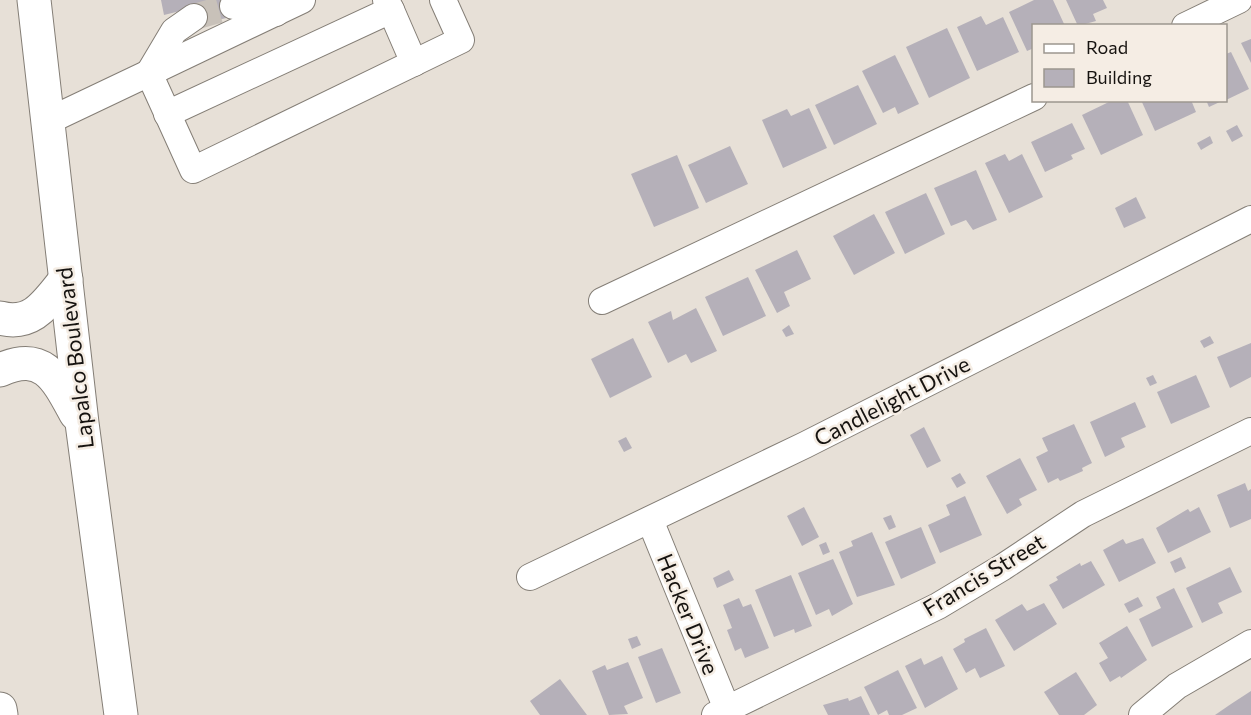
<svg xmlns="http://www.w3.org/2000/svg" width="1251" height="715" font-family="Commissioner,sans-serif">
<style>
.building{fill:#b5b0b9}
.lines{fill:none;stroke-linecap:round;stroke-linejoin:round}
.minor-tunnel{stroke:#c8c1b9;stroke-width:26;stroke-dasharray:26 13;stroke-linecap:butt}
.minor-casing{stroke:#847e76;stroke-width:28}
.major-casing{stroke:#847e76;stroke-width:35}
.minor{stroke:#fff;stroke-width:26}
.major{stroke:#fff;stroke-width:33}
.labels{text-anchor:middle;stroke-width:5;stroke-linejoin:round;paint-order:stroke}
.street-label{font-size:22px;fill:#161310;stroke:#f5ede4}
</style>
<rect width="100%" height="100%" fill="#e7e0d7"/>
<g class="building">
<polygon points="161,0 231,0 235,16 196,25 192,8 164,15"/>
<polygon points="1034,0 1053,0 1065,26 1034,26 1034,48 1027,51 1009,12"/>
<polygon points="1066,0 1103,0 1107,8 1093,14 1096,21 1078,26"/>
<polygon points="981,16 986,25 1003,17 1019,52 977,71 957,27"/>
<polygon points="947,28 970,78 929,98 906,47"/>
<polygon points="1251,39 1251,63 1241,43"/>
<polygon points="1231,52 1249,89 1226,100 1226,54"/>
<polygon points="895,55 919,104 898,114 895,107 883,113 862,71"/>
<polygon points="858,85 877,124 834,145 815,105"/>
<polygon points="1113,100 1127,100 1143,135 1101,155 1082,115"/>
<polygon points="1141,100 1191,100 1196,112 1155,131"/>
<polygon points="1206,100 1224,100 1209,107"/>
<polygon points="809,108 827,148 783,168 762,120 787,109 791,116"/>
<polygon points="1072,123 1085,149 1071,155 1073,159 1045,172 1031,142"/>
<polygon points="1237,125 1243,136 1232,142 1226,131"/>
<polygon points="1210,136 1213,143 1201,150 1197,143"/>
<polygon points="730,146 748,184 706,203 688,165"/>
<polygon points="1005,154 1009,161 1022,154 1043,197 1009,213 985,163"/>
<polygon points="677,155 699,208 654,227 631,174"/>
<polygon points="976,170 997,220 973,230 966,220 951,226 934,188"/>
<polygon points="926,193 945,234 905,254 885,212"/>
<polygon points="1136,197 1146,218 1124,228 1115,208"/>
<polygon points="874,214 895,253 854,275 833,236"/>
<polygon points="797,250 811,279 784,292 790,306 777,313 755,270"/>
<polygon points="748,277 766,316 723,336 705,297"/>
<polygon points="696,308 717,351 691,363 686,354 668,363 648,322 671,311 673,320"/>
<polygon points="789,325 794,334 786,337 782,330"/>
<polygon points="1210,336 1214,343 1204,348 1200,341"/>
<polygon points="633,338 652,377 610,398 591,359"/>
<polygon points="1251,343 1251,377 1230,388 1217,357"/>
<polygon points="1153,375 1157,383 1150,386 1146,378"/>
<polygon points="1196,375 1210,407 1171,424 1157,392"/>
<polygon points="1135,402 1146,427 1121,438 1125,447 1105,457 1090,422"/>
<polygon points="1074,424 1092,463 1082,468 1083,471 1060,481 1058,478 1048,483 1036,457 1048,451 1042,438"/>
<polygon points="924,427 941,461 927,468 910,435"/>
<polygon points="626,437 632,448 624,452 618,441"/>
<polygon points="1020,458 1037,490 1019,499 1022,505 1007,514 986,476"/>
<polygon points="960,473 966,483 957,488 951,478"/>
<polygon points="1245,483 1248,491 1251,489 1251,519 1230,528 1217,495"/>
<polygon points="965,496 982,535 940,553 928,525 950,515 946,505"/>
<polygon points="804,507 819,537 802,546 787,516"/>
<polygon points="1199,507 1211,532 1168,553 1156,528 1188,509 1190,512"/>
<polygon points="891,515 896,527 889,530 883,518"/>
<polygon points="921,527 936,563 901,579 885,542"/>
<polygon points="872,532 895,585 857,597 839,552 853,546 851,541"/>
<polygon points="1143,538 1156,563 1119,582 1103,550 1123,539 1126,544"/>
<polygon points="826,542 830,552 823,555 819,545"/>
<polygon points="1181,557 1186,568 1175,573 1170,562"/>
<polygon points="833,559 853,604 832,616 829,609 816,615 798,573"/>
<polygon points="1091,561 1105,585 1063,609 1049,585 1058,580 1056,577 1080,563 1081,566"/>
<polygon points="1230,567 1242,592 1218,603 1223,613 1202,623 1186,588"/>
<polygon points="729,570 734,580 717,588 713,578"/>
<polygon points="791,575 812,626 795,633 794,629 774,637 755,590"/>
<polygon points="1174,588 1193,627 1152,647 1139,619 1161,608 1156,597"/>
<polygon points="1138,597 1143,606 1129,613 1124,604"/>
<polygon points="739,598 743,607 751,604 769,648 745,658 741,648 735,651 727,630 732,628 723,605"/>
<polygon points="1044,603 1057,624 1014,651 995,620 1022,604 1027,611"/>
<polygon points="1127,626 1147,660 1121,678 1120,676 1110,682 1099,663 1108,658 1099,643"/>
<polygon points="986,628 1005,666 980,678 975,668 966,673 953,649 965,642 964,639"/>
<polygon points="637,636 641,645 632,649 628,639"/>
<polygon points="662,648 681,693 656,703 638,657"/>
<polygon points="942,656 958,689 925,708 905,666 921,658 924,665"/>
<polygon points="628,662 643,698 624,706 628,714 609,715 592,671 605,665 607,670"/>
<polygon points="898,670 917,708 902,715 889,715 887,710 878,715 864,687"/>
<polygon points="1076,672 1097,705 1084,715 1059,715 1044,692"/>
<polygon points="560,679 587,715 540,715 530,701"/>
<polygon points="1251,691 1251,715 1215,715 1231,704"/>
<polygon points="861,696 870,715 828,715 823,705 848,698 849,701"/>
</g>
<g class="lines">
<polyline class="minor-tunnel" points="194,17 233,6"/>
<g class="minor-casing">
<g id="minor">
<polyline points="233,6 254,4 276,13"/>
<polyline points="391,10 414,63"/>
<polyline points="1185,26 1239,0"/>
<polyline points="149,73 302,0"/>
<polyline points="149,73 174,31 194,17"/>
<polyline points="167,114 391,10 386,0"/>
<polyline points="48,121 149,73 193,170 461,40 443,0"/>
<polyline points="602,301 1034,97"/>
<polyline points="650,520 727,709"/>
<polyline points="530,577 805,445 1251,219"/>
<polyline points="715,715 938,606 1003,567 1083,514 1251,431"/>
<polyline points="1142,715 1177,686 1251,643"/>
</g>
</g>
<g class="major-casing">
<g id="major">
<polyline points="34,0 82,423 121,715"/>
<path d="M0,318C33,327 47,302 66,279"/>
<path d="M0,370C44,350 57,379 76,414"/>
<polyline points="0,709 1,715"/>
</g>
</g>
<use href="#minor" class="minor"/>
<use href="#major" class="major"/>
</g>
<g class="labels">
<g class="street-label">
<text transform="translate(75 358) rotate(-97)" y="8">Lapalco Boulevard</text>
<text transform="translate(892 401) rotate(-27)" y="8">Candlelight Drive</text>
<text transform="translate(984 575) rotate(-31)" y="8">Francis Street</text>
<text transform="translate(688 614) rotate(68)" y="8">Hacker Drive</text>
</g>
</g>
<rect x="1032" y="24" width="195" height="78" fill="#f5ede4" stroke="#9c968f" stroke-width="1.5"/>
<rect x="1044" y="44" width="30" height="9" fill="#ffffff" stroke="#9c968f" stroke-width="1.5"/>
<text x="1086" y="54" font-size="18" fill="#161310">Road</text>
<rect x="1044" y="69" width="30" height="18" fill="#b5b0b9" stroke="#9c968f" stroke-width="1.5"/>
<text x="1086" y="84" font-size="18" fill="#161310">Building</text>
</svg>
